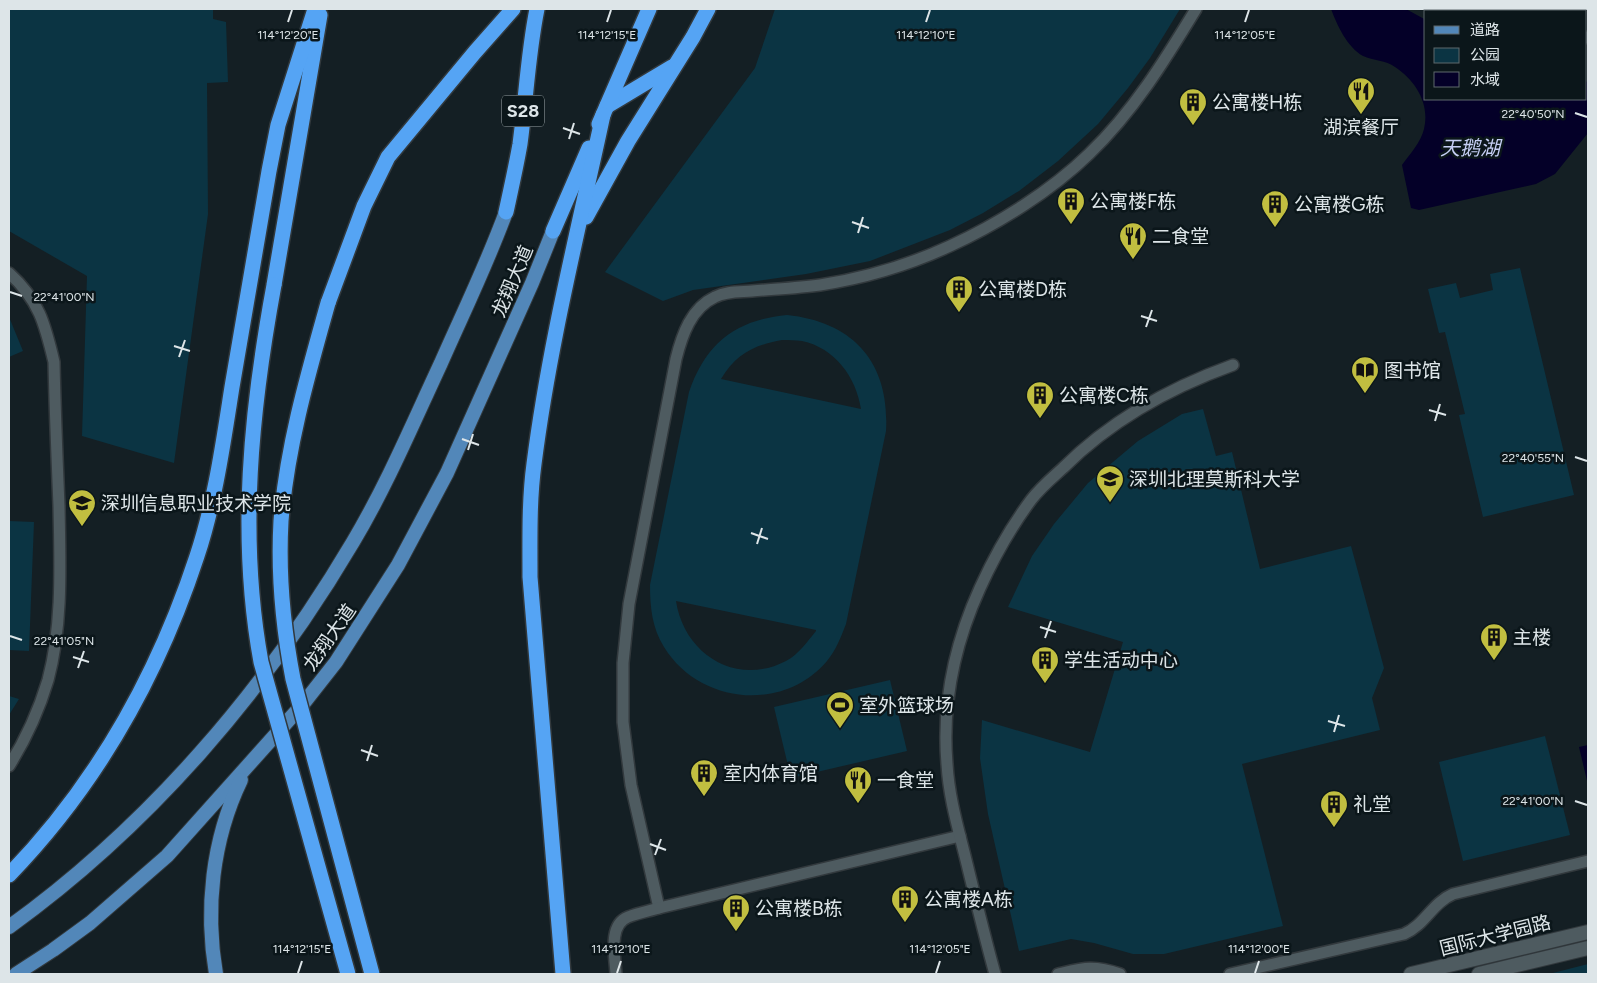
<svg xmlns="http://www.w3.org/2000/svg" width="1597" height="983" font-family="Figtree,'Noto Sans SC',sans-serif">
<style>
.green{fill:#0b3443;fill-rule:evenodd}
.water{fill:#040028}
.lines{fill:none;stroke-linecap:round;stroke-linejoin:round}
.minor-casing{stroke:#32393d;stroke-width:14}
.tertiary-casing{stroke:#32393d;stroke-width:16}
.primary-casing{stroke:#32393d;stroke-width:16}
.motorway-casing{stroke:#32393d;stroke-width:18}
.minor{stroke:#4e5b60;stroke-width:11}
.tertiary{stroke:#4e5b60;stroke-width:14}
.primary{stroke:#5287b9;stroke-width:14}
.motorway{stroke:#55a4f4;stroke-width:15}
.motorway-bridge-casing{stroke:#32393d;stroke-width:18;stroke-linecap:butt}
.motorway-bridge{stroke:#55a4f4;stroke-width:15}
.ticks{fill:none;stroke:#dde5e8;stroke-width:2}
.labels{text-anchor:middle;stroke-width:5;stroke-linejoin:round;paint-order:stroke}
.shield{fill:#0b161a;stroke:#9ea7aa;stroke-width:1}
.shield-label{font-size:18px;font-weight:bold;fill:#dde5e8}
.poi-label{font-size:19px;fill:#dde5e8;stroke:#0b161a;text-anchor:start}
.street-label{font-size:19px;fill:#dde5e8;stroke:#0b161a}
.water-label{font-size:20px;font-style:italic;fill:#c5cef4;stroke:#0b161a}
.ticks-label{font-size:12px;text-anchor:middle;fill:#dde5e8;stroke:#0b161a;stroke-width:5;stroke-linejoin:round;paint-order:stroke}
</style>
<rect width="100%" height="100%" fill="#141f24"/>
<g class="green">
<polygon points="9,9 213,9 213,19 226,22 228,82 207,83 208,214 174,463 82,436 87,276 9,231"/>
<polygon points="775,9 1180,9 1150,58 1128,88 1098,124 1058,161 1019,191 983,213 950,230 870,261 806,274 693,290 663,301 605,272 755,68"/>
<polygon points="1520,268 1574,495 1483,517 1459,415 1465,414 1445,332 1439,333 1428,289 1456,283 1460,298 1493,290 1490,274"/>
<path d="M787,315C854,322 890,363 886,431L846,624C841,637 836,650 827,661C783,713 699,704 664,647C652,628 650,607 650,585L689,392C706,343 736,320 787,315ZM782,340C789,340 796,340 802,341C835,348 856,377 861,409L721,379C736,354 754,345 782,340ZM676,601L816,630V631C807,642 799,654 786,661C736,687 684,654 676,601Z"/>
<polygon points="9,317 23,351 9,357"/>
<polygon points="1203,409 1216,456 1232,452 1260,569 1351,546 1384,668 1372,698 1380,730 1242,764 1283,926 1164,954 1133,954 1094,943 1071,939 1019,951 988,814 980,758 982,720 1090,752 1123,642 1008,607 1032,556 1054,524 1088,483 1138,441 1182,414"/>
<polygon points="9,521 34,522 29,651 9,650"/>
<polygon points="890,680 907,751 791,778 774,707"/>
<polygon points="9,696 19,699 9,715"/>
<polygon points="1545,736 1570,835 1463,861 1439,762"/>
<polygon points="1588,964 1588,974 1549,974"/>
</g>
<g class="water">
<path d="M1331,9H1406L1426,20V99H1586V81L1588,84V133L1555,174L1536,184L1419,210L1411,208L1402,165C1410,154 1421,142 1424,129C1430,104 1416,81 1395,67C1386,60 1373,61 1363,56C1347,47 1337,25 1331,9Z"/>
<polygon points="1588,745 1588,785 1579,747"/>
</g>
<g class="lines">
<g class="minor-casing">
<g id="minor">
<polyline points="1522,9 1528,11"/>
<polyline points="1586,37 1588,38"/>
<path d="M9,273C39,300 45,324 54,362C55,410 57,458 59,506C60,563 63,624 48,680C39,710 26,739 9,766"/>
<path d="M659,908L631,785L623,722V663L629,604L676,359C682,335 691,308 715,297C726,291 740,292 752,291C775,289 798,288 820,285C865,278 909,265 950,246C998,224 1051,191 1089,154C1133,112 1165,60 1196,9"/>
<path d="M616,974C615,956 608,925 628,917C638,913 649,911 659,908L960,836"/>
<path d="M995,974C985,938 976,901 967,864C959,831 949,799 947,764C942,704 955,643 980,588C994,557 1011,527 1031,500C1040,488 1052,478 1063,468C1111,420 1169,388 1233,365"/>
<path d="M1058,974C1084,968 1093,965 1120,974"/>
<path d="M1230,974L1404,934C1425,925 1432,903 1453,894L1588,861"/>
</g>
</g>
<g class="tertiary-casing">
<g id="tertiary">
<polyline points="1411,974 1588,932"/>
<polyline points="1479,974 1588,948"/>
</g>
</g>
<g class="primary-casing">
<g id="primary">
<path d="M9,927C149,826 265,691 353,542C387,485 413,423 441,363C463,313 487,264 506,212"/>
<polyline points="16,974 53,950 90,923 167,856 303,704 336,662 398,565 447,473 532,283 553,231"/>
<path d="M216,974C205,910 212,840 241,780"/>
</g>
</g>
<g class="motorway-casing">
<g id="motorway">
<polyline points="607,106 672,67"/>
<polyline points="599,124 649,9"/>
<path d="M506,212C511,189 516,167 520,144C526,99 528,53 537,9"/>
<polyline points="586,217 628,141 693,37 708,9"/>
<polyline points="553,231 589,148"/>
<polyline points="274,285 320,15"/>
<polyline points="328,303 364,206 388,157 475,52 513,9"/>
<path d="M9,875C96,785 158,675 197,556C215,502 223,444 232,387C244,315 256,243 269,171L278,125L315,9"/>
<path d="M563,974L530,577C530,539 529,501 534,464C549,346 578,231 603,115"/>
</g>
</g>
<use href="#minor" class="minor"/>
<use href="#tertiary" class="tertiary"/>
<use href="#primary" class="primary"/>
<use href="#motorway" class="motorway"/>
<g class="motorway-bridge-casing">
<g id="motorway-bridge">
<path d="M274,285C251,410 238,536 261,662L348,974"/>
<path d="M328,303C308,374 287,446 281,521C278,574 283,627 293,679L372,974"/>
</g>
</g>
<use href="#motorway-bridge" class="motorway-bridge"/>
</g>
<path class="ticks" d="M288,22L292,10M607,22L611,10M926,22L930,10M1245,22L1249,10M1575,113L1587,117M563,128L580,134M569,139L574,123M852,222L869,228M858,233L863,217M10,292L22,296M1141,316L1157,321M1146,327L1152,310M174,346L190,351M179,357L185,340M1429,410L1446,415M1435,421L1440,404M462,439L479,445M468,450L473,434M1575,457L1587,461M751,533L768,539M757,544L762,528M1040,627L1056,632M10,636L22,640M1045,638L1051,621M73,657L89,662M78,668L84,651M1328,721L1345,726M1334,732L1339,715M361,750L378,756M367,761L372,745M1575,801L1587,805M650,844L666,850M655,855L661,839M298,973L302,961M617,973L621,961M936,973L940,961M1255,973L1259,961"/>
<defs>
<g id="restaurant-pin" transform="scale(1.4375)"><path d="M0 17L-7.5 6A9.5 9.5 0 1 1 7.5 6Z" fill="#c1be40" stroke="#0b161a"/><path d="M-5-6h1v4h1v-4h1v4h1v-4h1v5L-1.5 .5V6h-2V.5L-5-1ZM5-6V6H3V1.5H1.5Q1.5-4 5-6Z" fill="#111"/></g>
<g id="building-pin" transform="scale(1.4375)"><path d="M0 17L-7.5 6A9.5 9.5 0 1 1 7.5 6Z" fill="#c1be40" stroke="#0b161a"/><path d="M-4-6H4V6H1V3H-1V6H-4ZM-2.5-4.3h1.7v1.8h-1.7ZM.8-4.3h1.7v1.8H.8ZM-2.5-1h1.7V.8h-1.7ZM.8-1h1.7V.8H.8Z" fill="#111"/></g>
<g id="library-pin" transform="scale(1.4375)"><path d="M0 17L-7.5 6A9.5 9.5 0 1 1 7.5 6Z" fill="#c1be40" stroke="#0b161a"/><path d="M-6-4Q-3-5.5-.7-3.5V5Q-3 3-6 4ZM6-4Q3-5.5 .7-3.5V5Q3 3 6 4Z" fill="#111"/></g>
<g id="university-pin" transform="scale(1.4375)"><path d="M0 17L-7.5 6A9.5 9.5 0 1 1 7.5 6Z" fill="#c1be40" stroke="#0b161a"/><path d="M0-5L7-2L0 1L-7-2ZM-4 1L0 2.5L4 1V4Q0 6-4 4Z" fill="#111"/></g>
<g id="stadium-pin" transform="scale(1.4375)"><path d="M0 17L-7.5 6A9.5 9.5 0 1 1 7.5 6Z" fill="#c1be40" stroke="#0b161a"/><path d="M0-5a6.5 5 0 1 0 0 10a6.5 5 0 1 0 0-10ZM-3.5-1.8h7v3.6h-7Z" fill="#111"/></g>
</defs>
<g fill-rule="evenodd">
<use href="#restaurant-pin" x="1361" y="91"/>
<use href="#building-pin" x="1193" y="102"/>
<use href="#building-pin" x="1071" y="201"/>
<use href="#building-pin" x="1275" y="204"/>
<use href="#restaurant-pin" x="1133" y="236"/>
<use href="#building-pin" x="959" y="289"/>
<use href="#library-pin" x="1365" y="370"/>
<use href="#building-pin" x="1040" y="395"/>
<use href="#university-pin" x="1110" y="479"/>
<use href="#university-pin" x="82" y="503"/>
<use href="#building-pin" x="1494" y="637"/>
<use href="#building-pin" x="1045" y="660"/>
<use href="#stadium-pin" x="840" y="705"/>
<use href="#building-pin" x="704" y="773"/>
<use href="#restaurant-pin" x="858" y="780"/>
<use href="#building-pin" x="1334" y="804"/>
<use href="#building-pin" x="905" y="899"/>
<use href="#building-pin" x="736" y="908"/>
</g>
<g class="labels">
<rect class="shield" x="502" y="95.5" width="42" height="31" rx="4"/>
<g class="shield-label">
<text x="523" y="117">S28</text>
</g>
<g class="poi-label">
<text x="1212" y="109">公寓楼H栋</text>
<text x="1361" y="134" text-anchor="middle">湖滨餐厅</text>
<text x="1090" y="208">公寓楼F栋</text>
<text x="1294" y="211">公寓楼G栋</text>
<text x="1152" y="243">二食堂</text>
<text x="978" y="296">公寓楼D栋</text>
<text x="1384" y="377">图书馆</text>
<text x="1059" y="402">公寓楼C栋</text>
<text x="1129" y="486">深圳北理莫斯科大学</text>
<text x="101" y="510">深圳信息职业技术学院</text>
<text x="1513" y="644">主楼</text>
<text x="1064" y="667">学生活动中心</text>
<text x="859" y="712">室外篮球场</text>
<text x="723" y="780">室内体育馆</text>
<text x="877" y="787">一食堂</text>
<text x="1353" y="811">礼堂</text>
<text x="924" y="906">公寓楼A栋</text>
<text x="755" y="915">公寓楼B栋</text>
</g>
<g class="street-label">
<text transform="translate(512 281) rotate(-67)" y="7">龙翔大道</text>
<text transform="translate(329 637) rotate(-55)" y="7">龙翔大道</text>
<text transform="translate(1495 935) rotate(-14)" y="7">国际大学园路</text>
</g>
<g class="water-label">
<text x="1470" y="155">天鹅湖</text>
</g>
</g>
<g class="ticks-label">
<text x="288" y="39">114°12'20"E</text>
<text x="607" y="39">114°12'15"E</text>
<text x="926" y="39">114°12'10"E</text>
<text x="1245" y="39">114°12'05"E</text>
<text x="1533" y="118">22°40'50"N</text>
<text x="64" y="301">22°41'00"N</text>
<text x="1533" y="462">22°40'55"N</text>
<text x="64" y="645">22°41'05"N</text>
<text x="1533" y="805">22°41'00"N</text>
<text x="302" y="953">114°12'15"E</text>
<text x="621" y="953">114°12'10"E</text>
<text x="940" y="953">114°12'05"E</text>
<text x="1259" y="953">114°12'00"E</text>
</g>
<rect width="1597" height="983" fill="none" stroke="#dde5e8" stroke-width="20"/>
<rect x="1424" y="10" width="162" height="90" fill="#0b161a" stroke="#5f696c"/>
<rect x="1434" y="26" width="25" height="8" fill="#5287b9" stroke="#5f696c"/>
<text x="1470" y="35" font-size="15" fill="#dde5e8">道路</text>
<rect x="1434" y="48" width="25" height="15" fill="#0b3443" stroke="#5f696c"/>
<text x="1470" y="60" font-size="15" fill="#dde5e8">公园</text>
<rect x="1434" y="72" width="25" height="15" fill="#040028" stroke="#5f696c"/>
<text x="1470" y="85" font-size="15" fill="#dde5e8">水域</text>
</svg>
